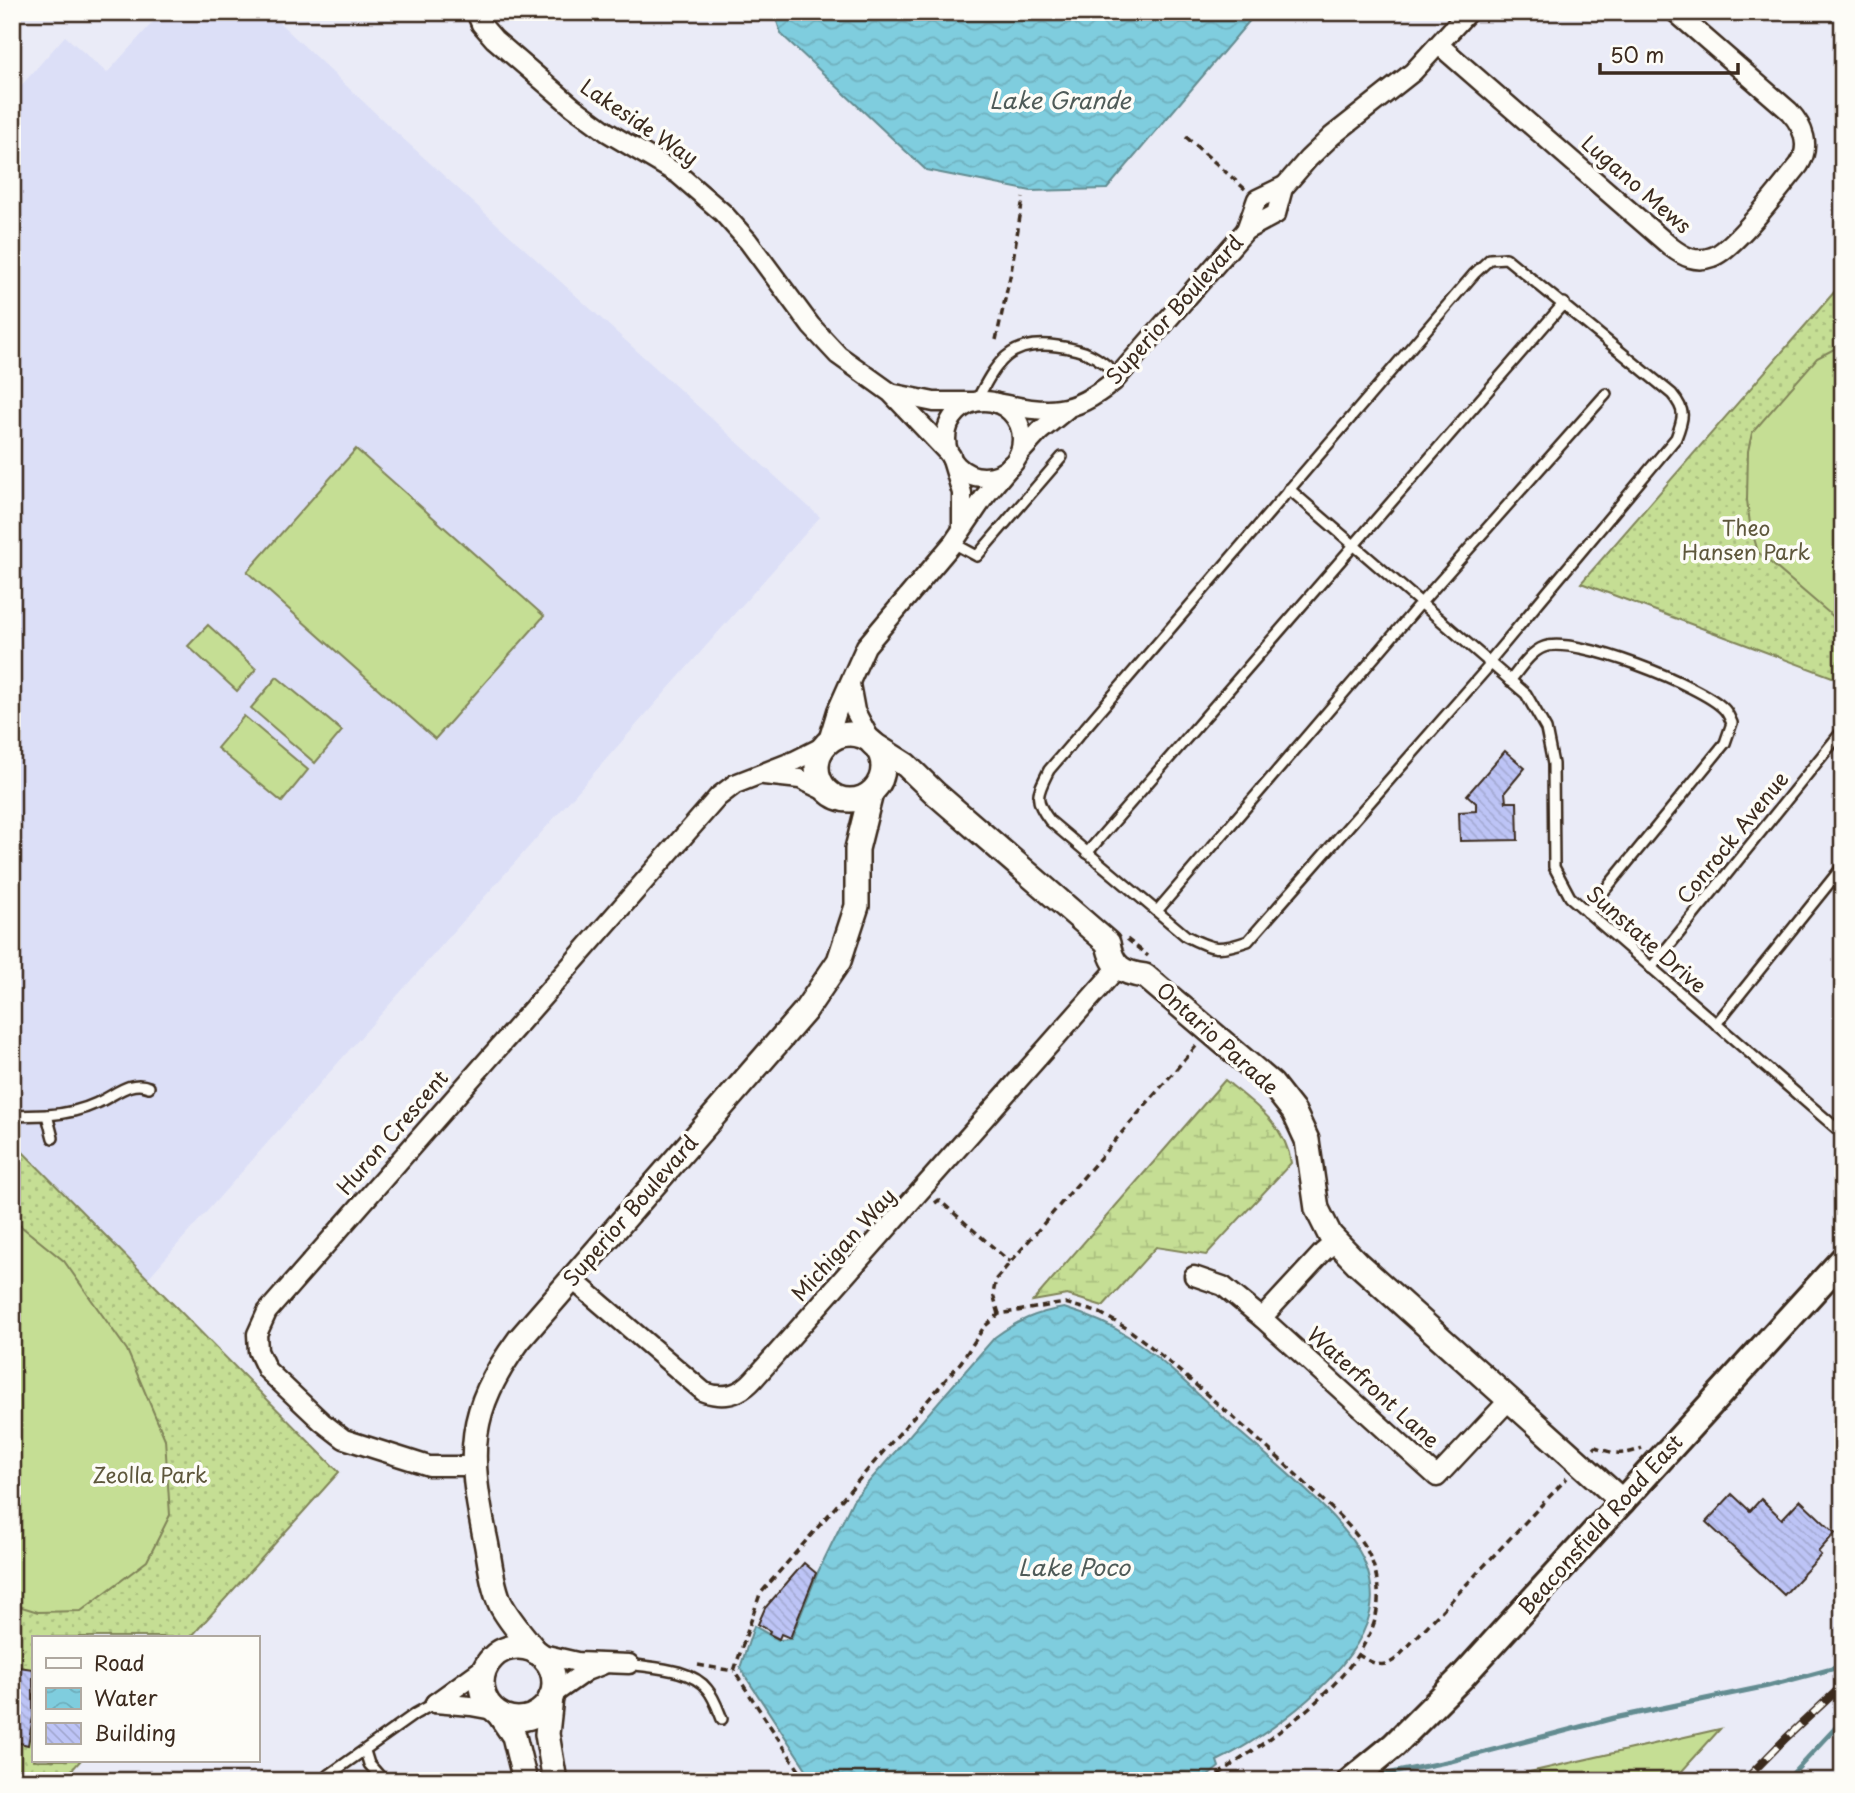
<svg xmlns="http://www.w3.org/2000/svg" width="1855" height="1793" font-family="'Playpen Sans',sans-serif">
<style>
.built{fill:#dcdff7}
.grass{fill:url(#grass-dots);stroke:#808459;stroke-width:2}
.wetland{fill:url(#wetland-marsh);stroke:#808459;stroke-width:2}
.garden{fill:#c5de94;stroke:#808459;stroke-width:2}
.water{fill:url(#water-waves);stroke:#648c91;stroke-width:2}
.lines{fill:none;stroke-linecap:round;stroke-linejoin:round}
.stream{stroke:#648c91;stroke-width:5}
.building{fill:url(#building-back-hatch);stroke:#3b2a1e;stroke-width:2}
.service-casing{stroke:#3b2a1e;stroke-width:14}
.minor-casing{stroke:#3b2a1e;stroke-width:23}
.tertiary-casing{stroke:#3b2a1e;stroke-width:28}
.secondary-casing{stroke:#3b2a1e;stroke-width:30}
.path{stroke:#3b2a1e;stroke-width:3.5;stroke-dasharray:7 5;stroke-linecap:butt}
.service{stroke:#fdfcf7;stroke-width:9}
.minor{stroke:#fdfcf7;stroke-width:18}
.tertiary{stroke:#fdfcf7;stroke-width:23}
.secondary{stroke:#fdfcf7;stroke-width:24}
.rail-casing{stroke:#3b2a1e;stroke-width:8}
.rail{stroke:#fdfcf7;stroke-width:5;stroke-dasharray:16;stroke-linecap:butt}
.labels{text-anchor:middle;stroke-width:7;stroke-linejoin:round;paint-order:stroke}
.street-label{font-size:21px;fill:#3b2a1e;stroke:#fdfcf7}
.park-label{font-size:21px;fill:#5e573c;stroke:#fdfcf7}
.water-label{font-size:23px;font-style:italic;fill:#4f5b58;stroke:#fdfcf7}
</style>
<defs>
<pattern id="grass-dots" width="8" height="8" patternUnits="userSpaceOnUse" patternTransform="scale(1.75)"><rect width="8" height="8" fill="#c5de94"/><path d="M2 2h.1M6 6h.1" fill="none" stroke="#aabf7f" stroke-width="1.8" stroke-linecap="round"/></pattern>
<pattern id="wetland-marsh" width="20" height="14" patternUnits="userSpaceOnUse" patternTransform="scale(1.75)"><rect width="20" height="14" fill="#c5de94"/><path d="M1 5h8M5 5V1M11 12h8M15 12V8" fill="none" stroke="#aabf7f"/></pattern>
<pattern id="water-waves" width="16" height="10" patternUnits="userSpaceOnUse" patternTransform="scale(1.75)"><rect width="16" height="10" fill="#7fcdde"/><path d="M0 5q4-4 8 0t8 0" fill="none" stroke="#6fb0be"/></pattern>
<pattern id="building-back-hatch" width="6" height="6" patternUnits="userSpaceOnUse" patternTransform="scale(1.75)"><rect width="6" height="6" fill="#bdc4f6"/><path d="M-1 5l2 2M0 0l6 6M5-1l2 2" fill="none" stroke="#a3a9d2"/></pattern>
</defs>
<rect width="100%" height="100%" fill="#eaebf7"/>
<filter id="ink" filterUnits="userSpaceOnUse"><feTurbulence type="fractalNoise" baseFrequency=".0143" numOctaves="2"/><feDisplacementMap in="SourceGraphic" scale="14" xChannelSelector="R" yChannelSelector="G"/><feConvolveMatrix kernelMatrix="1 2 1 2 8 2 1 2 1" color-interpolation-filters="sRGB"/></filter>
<g filter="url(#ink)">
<polygon class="built" points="162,12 268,12 388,125 820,517 148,1278 12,1141 12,96 65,36 107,73"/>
<g class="grass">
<polygon points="1843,282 1843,681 1581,583"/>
<polygon points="12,1141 339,1472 191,1637 33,1637 33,1760 81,1760 62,1781 12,1781"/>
</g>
<path class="wetland" d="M1225,1080C1253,1103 1286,1125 1291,1163L1206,1255L1156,1247L1103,1306L1067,1295L1033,1301Z"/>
<g class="garden">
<polygon points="1838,347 1843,351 1843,622 1836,619 1758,552 1750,524 1747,500 1748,451 1752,433 1817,358"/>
<polygon points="356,449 544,616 435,739 247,572"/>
<polygon points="208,625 256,669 237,691 188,646"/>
<polygon points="277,677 342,731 315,763 251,708"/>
<polygon points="244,716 308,770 282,802 217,748"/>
<polygon points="12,1219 64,1261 127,1350 165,1439 170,1515 147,1561 81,1611 38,1612 12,1604"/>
<polygon points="1720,1729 1673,1781 1490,1781"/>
</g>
<g class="water">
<polygon points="774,12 1257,12 1107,189 1031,191 926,170 781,34"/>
<path d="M1064,1308C1087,1315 1111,1325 1131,1338C1169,1364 1202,1399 1236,1429C1271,1459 1347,1520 1364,1561C1371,1577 1374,1597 1370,1613C1356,1672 1269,1736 1217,1761L1219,1767L1202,1781H814L740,1668L754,1626L779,1640L791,1639L818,1572L853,1500L995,1337C1017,1321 1037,1312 1064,1308Z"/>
</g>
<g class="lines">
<g class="stream">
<polyline points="1377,1776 1451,1761 1614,1718 1768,1686 1843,1666"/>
<polyline points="1786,1781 1843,1720"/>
</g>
</g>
<g class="building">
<polygon points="1505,751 1525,768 1505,792 1506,802 1517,802 1518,840 1460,841 1459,812 1476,811 1476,803 1467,795"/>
<polygon points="1732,1494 1750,1511 1761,1499 1782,1519 1800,1500 1835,1533 1818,1552 1821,1555 1784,1595 1706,1522"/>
<polygon points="804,1563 816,1573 790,1638 781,1634 779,1639 769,1634 770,1631 758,1624 765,1608"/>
<polygon points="12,1666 33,1669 33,1717 28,1745 12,1741"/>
</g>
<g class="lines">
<g class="service-casing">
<g id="service">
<path d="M976,402C996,363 1009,339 1057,346C1087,350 1097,356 1119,376"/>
<polyline points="1289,489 1526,694 1546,729 1553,764 1554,867 1570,897 1843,1134"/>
<polyline points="953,543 977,556 1062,457"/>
<path d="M1488,663L1676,438C1684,417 1686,411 1672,394L1506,258L1490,259L1474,274L1049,770C1037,794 1033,799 1050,821L1186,936C1213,950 1219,951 1248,941L1490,665"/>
<path d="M1510,681C1519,670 1530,652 1544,647C1575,635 1703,686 1724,709C1728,713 1730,719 1732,723L1725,743L1587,912"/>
<polyline points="1087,853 1564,303"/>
<polyline points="1157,911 1420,604 1606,394"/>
<polyline points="1651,968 1843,730"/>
<polyline points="1716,1024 1843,866"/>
<polyline points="12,1116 47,1115"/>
<path d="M53,1138L47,1115C64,1114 82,1110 97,1103C114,1096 130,1079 149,1087"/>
<path d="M629,1664C652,1668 691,1668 707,1689C714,1697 718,1709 722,1719"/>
<polyline points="365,1751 369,1764 384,1781"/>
<polyline points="329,1775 415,1714 435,1703"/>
</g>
</g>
<g class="minor-casing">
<g id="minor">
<polyline points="476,12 481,24 494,39 573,107 607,132 678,174 723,213 748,241 811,326 838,355 891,393 951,456"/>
<path d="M1439,45L1671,247C1684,257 1696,263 1712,257C1734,250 1782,186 1799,165C1811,146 1804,127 1789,111L1675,12"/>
<polyline points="1246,230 1257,199 1284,186"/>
<polyline points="895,394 934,402 974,402"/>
<circle cx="984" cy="439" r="38"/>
<path d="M996,403C1049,413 1070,417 1114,381L1246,230L1276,214L1283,188L1308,159L1332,136L1413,72L1468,12"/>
<polyline points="1019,454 1040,431 1067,409"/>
<polyline points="952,460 962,493 962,529"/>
<polyline points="850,684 855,711 872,743"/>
<polyline points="827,744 837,711 866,646 953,543 985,496 1011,465"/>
<polyline points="764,775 800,779 827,792"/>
<polyline points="1336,1241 1323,1252 1262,1318 1437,1477 1510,1399"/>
<polyline points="1194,1276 1223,1286 1262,1318"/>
<path d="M572,1279L704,1392C724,1399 740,1395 754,1379L1119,966"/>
<polyline points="473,1466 429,1466 344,1439 322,1422 267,1370 258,1351 257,1334 267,1312 718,797 735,784 794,761 826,745"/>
<polyline points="538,1653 577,1662 629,1664"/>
<polyline points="552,1695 586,1671 602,1665"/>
<polyline points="435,1703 485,1667"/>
<polyline points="435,1703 471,1706 493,1710"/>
</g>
</g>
<g class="tertiary-casing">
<g id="tertiary">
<circle cx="850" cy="767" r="33"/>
<path d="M873,744L906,765L935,793L1108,943C1112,967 1122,973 1145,976L1272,1084L1294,1112L1307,1140L1317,1209L1330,1235L1357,1263L1623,1502"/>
<circle cx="518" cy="1683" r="36"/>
<path d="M536,1652C524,1637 510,1622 501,1605C491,1585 490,1558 485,1537C468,1453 466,1412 519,1340L805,1011L839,961L857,906V849L871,793"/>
<polyline points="551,1697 547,1734 555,1781"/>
<polyline points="499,1714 514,1736 525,1781"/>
</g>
</g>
<g class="secondary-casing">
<polyline id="secondary" points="1350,1781 1394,1745 1463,1676 1843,1259"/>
</g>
<g class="path">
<polyline points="1186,137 1245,189"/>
<polyline points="996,340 1011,272 1023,198"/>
<polyline points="1127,939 1148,956"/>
<polyline points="935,1203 939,1200 1010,1262"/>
<polyline points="999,1314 993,1294 996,1279 1197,1045"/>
<path d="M1594,1449L1596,1447C1613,1454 1624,1456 1642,1448"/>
<path d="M1357,1654C1372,1663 1383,1670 1397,1658L1567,1478"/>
<polyline points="698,1665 734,1671"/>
<polyline points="1842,1770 1843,1770"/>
<path d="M806,1781L734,1671L760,1594L961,1362L984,1327L999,1314L1065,1303L1100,1313L1128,1329L1150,1346C1205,1393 1261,1440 1312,1490C1331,1508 1353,1527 1366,1549C1379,1571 1382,1602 1373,1626C1347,1692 1266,1741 1209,1781"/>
</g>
<use href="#service" class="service"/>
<use href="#minor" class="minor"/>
<use href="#tertiary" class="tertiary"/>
<use href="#secondary" class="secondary"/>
<g class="rail-casing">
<polyline id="rail" points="1744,1781 1786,1738 1843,1685"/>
</g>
<use href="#rail" class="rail"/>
</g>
</g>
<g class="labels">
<g class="street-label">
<text transform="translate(639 123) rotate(34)" y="7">Lakeside Way</text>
<text transform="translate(1636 185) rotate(41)" y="7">Lugano Mews</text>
<text transform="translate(1175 310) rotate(-48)" y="7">Superior Boulevard</text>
<text transform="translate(1733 838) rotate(-51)" y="7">Conrock Avenue</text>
<text transform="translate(1646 940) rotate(41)" y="7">Sunstate Drive</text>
<text transform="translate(1217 1039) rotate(42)" y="7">Ontario Parade</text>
<text transform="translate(393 1133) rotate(-49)" y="7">Huron Crescent</text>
<text transform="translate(631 1211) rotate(-49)" y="7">Superior Boulevard</text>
<text transform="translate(844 1245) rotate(-48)" y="7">Michigan Way</text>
<text transform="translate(1373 1388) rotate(42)" y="7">Waterfront Lane</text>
<text transform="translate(1601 1525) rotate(-48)" y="7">Beaconsfield Road East</text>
</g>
<g class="park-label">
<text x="1746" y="536">Theo<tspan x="1746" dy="24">Hansen Park</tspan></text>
<text x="150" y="1483">Zeolla Park</text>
</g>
<g class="water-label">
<text x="1060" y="109">Lake Grande</text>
<text x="1074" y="1576">Lake Poco</text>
</g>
</g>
<rect width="1855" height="1793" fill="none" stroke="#fdfcf7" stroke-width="42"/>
<rect x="21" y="21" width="1813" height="1751" fill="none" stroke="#3b2a1e" stroke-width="2.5" filter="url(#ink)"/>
<rect x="32" y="1636" width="228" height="126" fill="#fdfcf7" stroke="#afa8a0" stroke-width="2"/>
<rect x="46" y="1658" width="35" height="10" fill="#fdfcf7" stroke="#afa8a0" stroke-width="2"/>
<text x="94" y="1671" font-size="21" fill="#3b2a1e">Road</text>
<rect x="46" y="1688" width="35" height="21" fill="url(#water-waves)" stroke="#afa8a0" stroke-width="2"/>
<text x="94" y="1706" font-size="21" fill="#3b2a1e">Water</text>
<rect x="46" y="1723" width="35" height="21" fill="url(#building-back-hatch)" stroke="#afa8a0" stroke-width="2"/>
<text x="94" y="1741" font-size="21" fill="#3b2a1e">Building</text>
<path d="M1600 63v10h138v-10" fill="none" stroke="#3b2a1e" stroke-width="3.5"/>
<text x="1610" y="63" font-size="21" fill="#3b2a1e" stroke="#fdfcf7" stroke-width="5" paint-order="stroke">50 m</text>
</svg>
